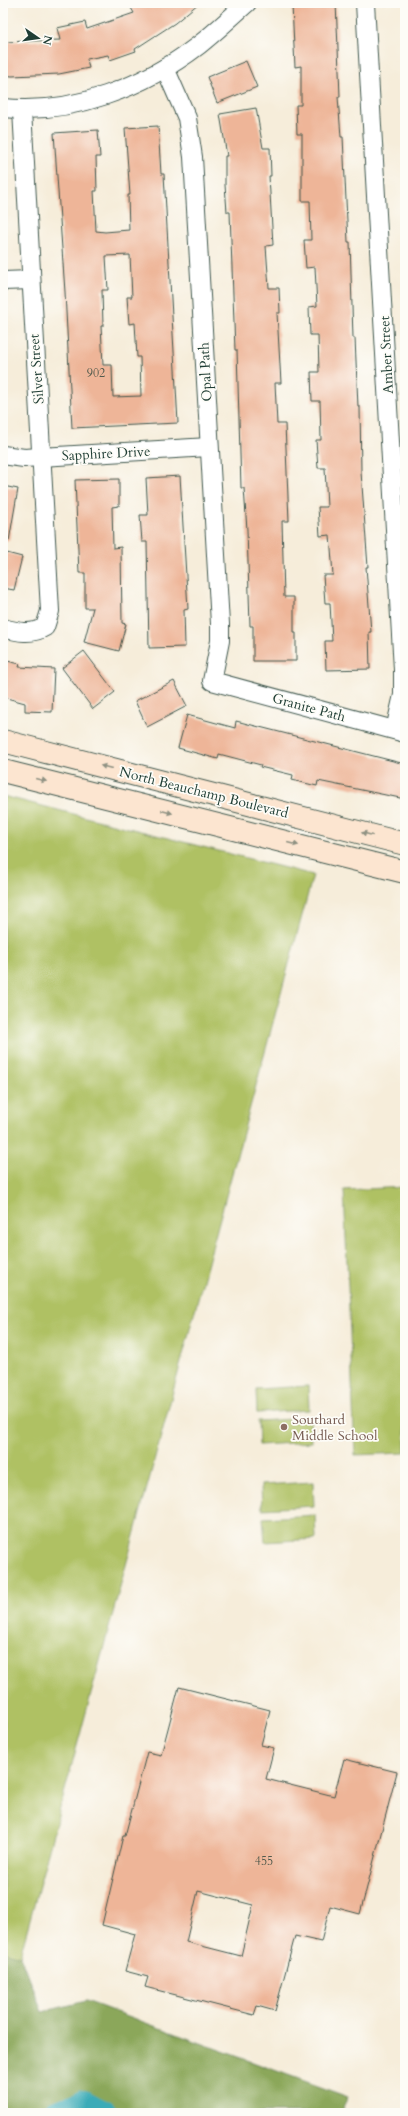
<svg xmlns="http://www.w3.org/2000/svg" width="408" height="2116" font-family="Cardo,serif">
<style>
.green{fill:#afc164;stroke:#677f4c}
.forest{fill:#8ba75a;stroke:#557247}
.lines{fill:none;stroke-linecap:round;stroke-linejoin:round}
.river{stroke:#3aabb7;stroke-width:26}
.building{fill:#eeb598;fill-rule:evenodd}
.street-casing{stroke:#3f574d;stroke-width:20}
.secondary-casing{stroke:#3f574d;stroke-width:24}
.street{stroke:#fff;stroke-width:18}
.secondary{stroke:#fce5d0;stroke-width:22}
.oneway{fill:#8e9182}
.education-dot{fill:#8d6e63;stroke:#fdfcf7;stroke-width:1.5}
.labels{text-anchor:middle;stroke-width:3.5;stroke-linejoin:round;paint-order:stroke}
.number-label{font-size:12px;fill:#535b4d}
.street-label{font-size:14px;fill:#1f3d34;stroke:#fdfcf7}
.education-label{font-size:14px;fill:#785e54;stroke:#fdfcf7;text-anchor:start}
</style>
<rect width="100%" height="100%" fill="#fdfcf7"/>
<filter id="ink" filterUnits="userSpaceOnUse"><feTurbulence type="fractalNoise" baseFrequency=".025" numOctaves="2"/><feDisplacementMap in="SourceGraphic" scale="8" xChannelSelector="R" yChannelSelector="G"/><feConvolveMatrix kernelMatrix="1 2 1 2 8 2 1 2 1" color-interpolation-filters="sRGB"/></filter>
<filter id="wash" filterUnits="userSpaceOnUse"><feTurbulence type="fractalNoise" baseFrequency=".012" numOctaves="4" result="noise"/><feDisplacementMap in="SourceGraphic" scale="16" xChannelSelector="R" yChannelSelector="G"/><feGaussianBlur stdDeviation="0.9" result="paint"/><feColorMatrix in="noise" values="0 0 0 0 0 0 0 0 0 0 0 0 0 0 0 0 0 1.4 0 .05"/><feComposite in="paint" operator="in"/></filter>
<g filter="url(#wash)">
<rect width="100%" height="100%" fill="#f6edda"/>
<g class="green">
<polygon points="3,796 313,875 20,1956 3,1951"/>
<polygon points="405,1187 405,1453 355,1455 344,1190"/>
<polygon points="308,1386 309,1410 257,1413 256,1389"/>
<polygon points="310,1418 311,1442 259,1445 258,1421"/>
<polygon points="313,1482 314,1506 262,1509 261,1485"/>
<polygon points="315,1515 316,1539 265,1542 263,1518"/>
</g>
<polygon class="forest" points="3,1951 20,1956 42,2012 86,2001 348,2097 340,2113 3,2113"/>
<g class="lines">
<polyline class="river" points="57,2113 84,2103 103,2113"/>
</g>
<g id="blocks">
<g class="building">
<polygon points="128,3 199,3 175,23 135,49 136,51 110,60 108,55 87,59 89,68 59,74 12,76 3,75 3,42 60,40 57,28 85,22 87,29 134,13"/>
<polygon points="336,3 339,71 340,97 338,97 341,137 343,137 348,242 350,242 353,338 355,338 358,407 360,407 361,472 368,567 366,567 371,632 369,632 370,669 326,670 325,641 332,641 330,603 325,603 323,575 333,575 330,535 320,536 318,507 327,507 325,468 318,468 316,440 321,440 320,401 312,401 311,372 319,372 318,335 310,335 309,307 317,306 315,267 306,268 304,240 311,240 310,201 302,201 302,134 297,134 296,105 301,105 301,66 295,67 292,5"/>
<polygon points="246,61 257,87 217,103 207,77"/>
<polygon points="256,108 263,148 270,148 271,176 269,176 273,245 266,246 269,288 279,288 280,313 277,313 281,383 275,383 277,424 285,424 289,521 282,521 284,597 294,597 294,633 296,633 296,661 253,661 253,626 250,626 247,530 244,488 241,488 237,350 235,350 230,212 227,212 225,185 225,156 227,156 220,114"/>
<path d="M158,126L161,174H164L178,423L72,428L65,292L54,133L98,130L100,157H96L97,191H94L96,231L105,232L129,230L128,195H130L125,128ZM130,255L132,297H127L129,324L135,323L137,357H140L141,396L113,397L112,365H103L101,326H103L102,290H108L106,256Z"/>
<polygon points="180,476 188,609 184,610 185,647 149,648 147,542 142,542 140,515 148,515 146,478"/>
<polygon points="119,479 119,506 112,507 113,548 121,547 122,623 126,624 119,651 84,642 93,608 85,608 85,573 79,573 75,480"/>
<polygon points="3,486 18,489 9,541 3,541"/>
<polygon points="3,552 22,557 14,590 3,588"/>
<polygon points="84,651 115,692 93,709 62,668"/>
<polygon points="3,660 20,664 19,667 54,669 52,712 25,711 25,703 3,697"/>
<polygon points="174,681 187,706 147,727 135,701"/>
<polygon points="187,715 235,728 236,721 405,764 405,799 318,781 317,786 292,780 293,775 260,767 261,765 219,754 218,759 178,748"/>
<path d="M179,1687L270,1710L261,1745L274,1748L266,1779L334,1796L344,1759L397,1772L360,1914L330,1906L321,1942L295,1936L275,2011L257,2006L254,2015L145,1987L148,1977L125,1971L135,1934L102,1925L123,1836H125L147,1752L161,1755ZM198,1891L253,1905L241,1956L186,1942Z"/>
</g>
</g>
</g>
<g filter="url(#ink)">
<use href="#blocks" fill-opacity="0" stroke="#3f574d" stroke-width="1"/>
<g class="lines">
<g class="street-casing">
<g id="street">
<polyline points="365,3 403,670 403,695 395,730"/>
<polyline points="165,68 187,118 193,157 220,624 220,641 212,681 405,733"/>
<path d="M3,108C73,115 144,87 199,45C216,32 231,17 247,3"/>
<polyline points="3,281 31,280"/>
<polyline points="3,455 24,458 209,447"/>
<path d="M3,628C17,632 32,635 45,627L50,611L22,110"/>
</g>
</g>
<g class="secondary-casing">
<g id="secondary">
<polyline points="3,741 405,844"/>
<polyline points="3,771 405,872"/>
</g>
</g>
<use href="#street" class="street"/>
<use href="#secondary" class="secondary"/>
</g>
<defs><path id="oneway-solid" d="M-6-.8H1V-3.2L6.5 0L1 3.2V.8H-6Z"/></defs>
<g class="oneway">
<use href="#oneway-solid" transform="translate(106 767) rotate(-166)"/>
<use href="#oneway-solid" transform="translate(41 780) rotate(14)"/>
<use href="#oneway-solid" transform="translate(167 812) rotate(14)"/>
<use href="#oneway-solid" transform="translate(367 834) rotate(-166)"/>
<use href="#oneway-solid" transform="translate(293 844) rotate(14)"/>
</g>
</g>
<circle class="education-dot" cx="284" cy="1427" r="4"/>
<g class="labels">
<g class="number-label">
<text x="96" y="377">902</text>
<text x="264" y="1865">455</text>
</g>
<g class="street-label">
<text transform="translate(386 355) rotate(-93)" y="5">Amber Street</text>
<text transform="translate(36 369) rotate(-94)" y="5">Silver Street</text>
<text transform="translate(205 372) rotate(-93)" y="5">Opal Path</text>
<text transform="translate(106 453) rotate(-3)" y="5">Sapphire Drive</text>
<text transform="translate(309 707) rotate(15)" y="5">Granite Path</text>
<text transform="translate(204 792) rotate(14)" y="5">North Beauchamp Boulevard</text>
</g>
<g class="education-label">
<text x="292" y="1424">Southard<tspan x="292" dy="16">Middle School</tspan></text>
</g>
</g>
<rect width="408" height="2116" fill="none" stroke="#fdfcf7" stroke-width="16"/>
<g transform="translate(38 38) rotate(103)" stroke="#fdfcf7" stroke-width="3" paint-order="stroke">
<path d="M0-3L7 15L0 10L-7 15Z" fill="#1f3d34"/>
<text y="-6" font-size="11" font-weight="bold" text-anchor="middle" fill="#1f3d34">N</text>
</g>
</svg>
